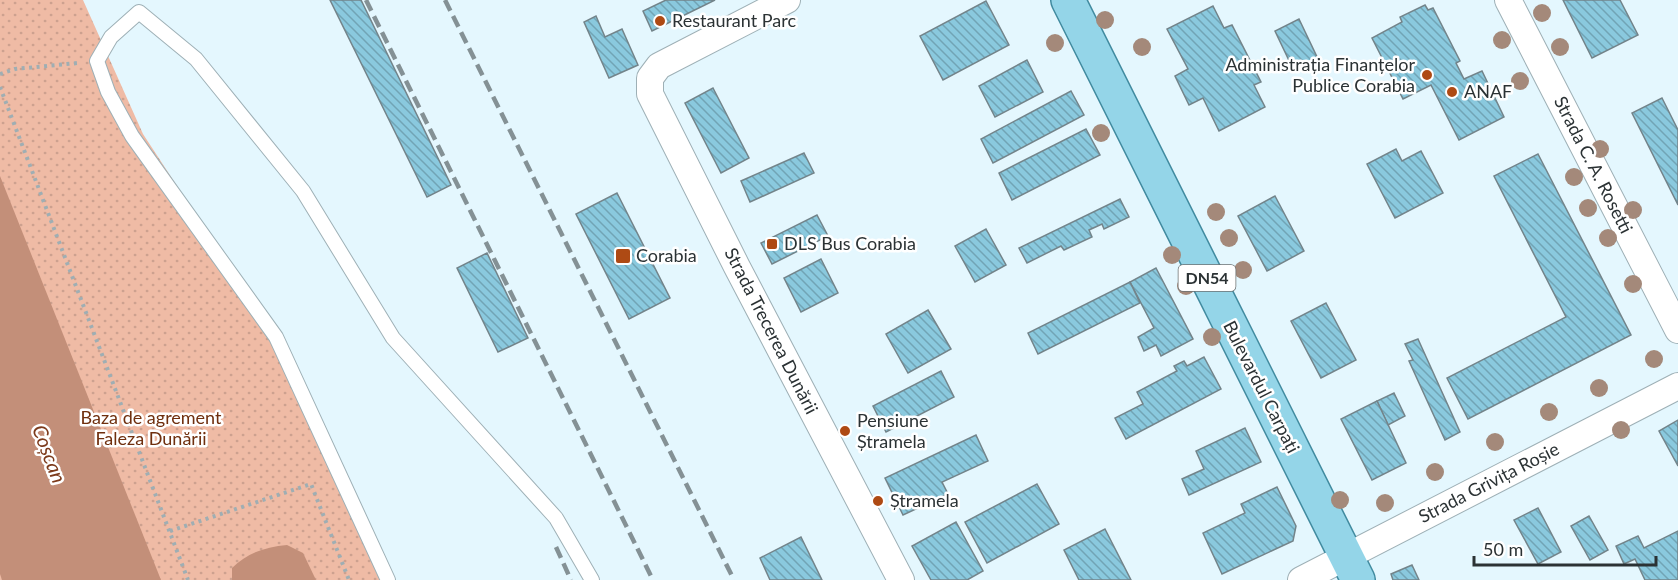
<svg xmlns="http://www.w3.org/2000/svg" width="1678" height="580" font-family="Lato,sans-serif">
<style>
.park{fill:url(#park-dots)}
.water{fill:#c38f79}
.building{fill:url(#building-back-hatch);stroke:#73848a;stroke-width:1.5}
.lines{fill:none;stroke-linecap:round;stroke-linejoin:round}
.lane-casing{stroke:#9eb0b6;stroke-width:16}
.street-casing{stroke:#9eb0b6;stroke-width:28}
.primary-casing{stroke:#408a9f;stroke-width:36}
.path{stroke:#9faeb3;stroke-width:4;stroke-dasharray:3 4.5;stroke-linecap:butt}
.lane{stroke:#fff;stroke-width:14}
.street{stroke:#fff;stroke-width:26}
.primary{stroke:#94d5e8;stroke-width:33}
.rail{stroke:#849195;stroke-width:4.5;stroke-dasharray:12 6;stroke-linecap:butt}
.tree{fill:#a4897a}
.poi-dot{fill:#ae4a14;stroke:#fff;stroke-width:2}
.labels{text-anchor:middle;stroke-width:5;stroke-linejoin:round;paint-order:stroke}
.shield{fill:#fff;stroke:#6b7071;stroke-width:1.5}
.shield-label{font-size:16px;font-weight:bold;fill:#2b3234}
.poi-label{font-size:18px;fill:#2b3234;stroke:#fff;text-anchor:start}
.street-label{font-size:18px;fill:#2b3234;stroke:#fff}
.park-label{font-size:18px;fill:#6f2f0e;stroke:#fff}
.water-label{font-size:20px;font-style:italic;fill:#7c3a1b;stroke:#fff}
</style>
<defs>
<pattern id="park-dots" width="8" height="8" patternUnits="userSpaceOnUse" patternTransform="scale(1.5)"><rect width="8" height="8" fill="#efbba5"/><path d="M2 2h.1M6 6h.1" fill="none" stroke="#cda18f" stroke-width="1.8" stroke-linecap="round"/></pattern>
<pattern id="building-back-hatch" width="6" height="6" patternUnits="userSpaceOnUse" patternTransform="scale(1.5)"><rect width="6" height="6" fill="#8ac9de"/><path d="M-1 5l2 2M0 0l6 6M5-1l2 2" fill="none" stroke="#71a4b5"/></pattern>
</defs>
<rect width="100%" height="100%" fill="#e4f7fe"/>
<polygon class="park" points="0,0 83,0 143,134 276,337 388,580 0,580"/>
<g class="water">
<polygon points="0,176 161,580 2,580 0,574"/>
<path d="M287,545L303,553L316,580H232V568C247,553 265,547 287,545Z"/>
</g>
<g class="building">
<polygon points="330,0 361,0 451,185 427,197"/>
<polygon points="666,0 715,0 652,31 643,11"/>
<polygon points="1563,0 1620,0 1638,35 1592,58"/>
<polygon points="986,1 1009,45 943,80 920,36"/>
<polygon points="1425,5 1428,10 1433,8 1460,61 1456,63 1464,79 1482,71 1504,117 1459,140 1431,85 1403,99 1372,38 1402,22 1400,17"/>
<polygon points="1213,6 1224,28 1232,25 1261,82 1254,85 1265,107 1219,131 1203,98 1189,105 1175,76 1188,69 1167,29"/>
<polygon points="596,16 605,37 622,29 638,65 609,78 584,22"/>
<polygon points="1299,19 1318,59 1294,71 1275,31"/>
<polygon points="1027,60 1043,92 995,117 979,86"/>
<polygon points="713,88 749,158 721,173 685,103"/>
<polygon points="1071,91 1084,115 993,163 981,139"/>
<polygon points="1662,98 1678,130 1678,205 1632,113"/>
<polygon points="1086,129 1100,155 1012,200 999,173"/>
<polygon points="1396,149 1402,161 1421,151 1443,193 1395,218 1367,164"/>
<polygon points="804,153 814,173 750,202 741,181"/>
<polygon points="1538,154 1631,335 1468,419 1447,378 1566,317 1494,176"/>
<polygon points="617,193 670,298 629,319 576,214"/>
<polygon points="1275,196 1304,251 1267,271 1238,216"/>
<polygon points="1120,199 1129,217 1104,229 1102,224 1089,230 1092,237 1064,250 1061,246 1027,263 1019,248"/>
<polygon points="817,215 828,236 772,264 761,243"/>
<polygon points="986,229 1006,265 975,282 955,246"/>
<polygon points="487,253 528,338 498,352 457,268"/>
<polygon points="821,259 838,293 801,312 784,278"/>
<polygon points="1156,268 1193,339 1161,356 1156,345 1144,351 1138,337 1154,328 1130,282"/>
<polygon points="1130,282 1140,303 1038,354 1028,333"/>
<polygon points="1326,303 1356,360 1321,378 1291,321"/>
<polygon points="928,310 951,349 908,373 886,334"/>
<polygon points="1418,339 1460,432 1445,440 1409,361 1413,360 1405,344"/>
<polygon points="1204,357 1221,389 1126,439 1115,418 1143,404 1137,392 1177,371 1174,366 1184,361 1187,366"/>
<polygon points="941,371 954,397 886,432 873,406"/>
<polygon points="1394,393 1405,416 1388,425 1377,401"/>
<polygon points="1377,401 1406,463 1372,480 1341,419"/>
<polygon points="1678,420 1678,466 1659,431"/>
<polygon points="1245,428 1261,462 1189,495 1182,479 1204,469 1196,451"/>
<polygon points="976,435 988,461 942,482 948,494 903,515 885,478"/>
<polygon points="1037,484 1059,524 987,563 965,522"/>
<polygon points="1277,487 1296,526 1293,541 1222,574 1203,533 1245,513 1241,504"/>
<polygon points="1538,508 1561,552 1538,564 1514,520"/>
<polygon points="1589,516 1608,550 1590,560 1571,526"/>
<polygon points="956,522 983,571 967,580 931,580 912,546"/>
<polygon points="1105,529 1131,580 1079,580 1064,550"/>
<polygon points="1678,531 1678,580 1645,580 1635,559 1624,564 1616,546 1638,536 1644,548"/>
<polygon points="801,537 822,580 770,580 760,558"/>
<polygon points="1412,565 1419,580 1393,580 1391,574"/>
</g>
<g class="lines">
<g class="lane-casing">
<polyline id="lane" points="388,580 276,337 132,136 108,92 97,61 111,37 139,12 196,59 303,191 393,338 556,518 592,580"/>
</g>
<g class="street-casing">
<g id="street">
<polyline points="787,0 659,66 650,78 650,94 737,267 901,580"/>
<polyline points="1508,0 1678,330"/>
<polyline points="1301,580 1678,386"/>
</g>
</g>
<g class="primary-casing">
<polyline id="primary" points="1068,0 1358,580"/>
</g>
<g class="path">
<polyline points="0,74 15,69 78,63"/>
<polyline points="0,87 188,580"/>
<polyline points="170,531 311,484 349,580"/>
</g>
<use href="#lane" class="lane"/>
<use href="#street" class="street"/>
<use href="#primary" class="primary"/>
<g class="rail">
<polyline points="366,0 653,580"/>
<polyline points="445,0 734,580"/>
<polyline points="556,547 571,580"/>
</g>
</g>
<g class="tree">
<circle cx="1542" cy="13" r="9"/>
<circle cx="1105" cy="20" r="9"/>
<circle cx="1502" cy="40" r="9"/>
<circle cx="1055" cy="43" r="9"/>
<circle cx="1142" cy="47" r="9"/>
<circle cx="1560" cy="47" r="9"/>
<circle cx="1520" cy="81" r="9"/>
<circle cx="1101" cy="133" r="9"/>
<circle cx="1600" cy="149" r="9"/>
<circle cx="1574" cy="177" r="9"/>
<circle cx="1588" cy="208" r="9"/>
<circle cx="1633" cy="210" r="9"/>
<circle cx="1216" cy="212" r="9"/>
<circle cx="1229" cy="238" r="9"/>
<circle cx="1608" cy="238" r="9"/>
<circle cx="1172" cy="255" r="9"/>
<circle cx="1243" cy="270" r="9"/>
<circle cx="1633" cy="284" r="9"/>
<circle cx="1186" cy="286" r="9"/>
<circle cx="1212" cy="337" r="9"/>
<circle cx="1654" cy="359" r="9"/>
<circle cx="1599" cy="388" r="9"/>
<circle cx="1549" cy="412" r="9"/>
<circle cx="1621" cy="430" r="9"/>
<circle cx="1495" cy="442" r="9"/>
<circle cx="1435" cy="472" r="9"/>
<circle cx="1340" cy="500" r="9"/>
<circle cx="1385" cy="503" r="9"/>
</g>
<g class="poi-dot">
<circle cx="660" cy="21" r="6"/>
<circle cx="1427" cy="75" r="6"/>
<circle cx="1452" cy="92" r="6"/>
<rect x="766" y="238" width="12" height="12" rx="3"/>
<rect x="615" y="248" width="16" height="16" rx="3"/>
<circle cx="845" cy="431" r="6"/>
<circle cx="878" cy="501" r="6"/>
</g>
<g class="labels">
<rect class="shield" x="1178.5" y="265" width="57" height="26" rx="4.5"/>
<g class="shield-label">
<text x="1207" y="284">DN54</text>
</g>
<g class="poi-label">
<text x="672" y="27">Restaurant Parc</text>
<text x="1415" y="71" text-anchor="end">Administrația Finanțelor<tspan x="1415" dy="21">Publice Corabia</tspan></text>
<text x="1464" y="98">ANAF</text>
<text x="784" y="250">DLS Bus Corabia</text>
<text x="636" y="262">Corabia</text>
<text x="857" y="427">Pensiune<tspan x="857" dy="21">Ștramela</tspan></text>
<text x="890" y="507">Ștramela</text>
</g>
<g class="street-label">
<text transform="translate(1593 165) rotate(63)" y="6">Strada C. A. Rosetti</text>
<text transform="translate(771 331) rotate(63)" y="6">Strada Trecerea Dunării</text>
<text transform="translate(1261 387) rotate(63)" y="6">Bulevardul Carpați</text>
<text transform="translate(1489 483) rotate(-27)" y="6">Strada Grivița Roșie</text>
</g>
<g class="park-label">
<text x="151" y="424">Baza de agrement<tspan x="151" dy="21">Faleza Dunării</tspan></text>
</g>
<g class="water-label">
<text transform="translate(49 454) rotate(69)" y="7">Coșcan</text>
</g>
</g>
<path d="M1474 556v9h182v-9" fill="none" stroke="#2b3234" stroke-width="3"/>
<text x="1483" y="556" font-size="18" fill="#2b3234" stroke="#ffffff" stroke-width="4.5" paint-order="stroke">50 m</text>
</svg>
